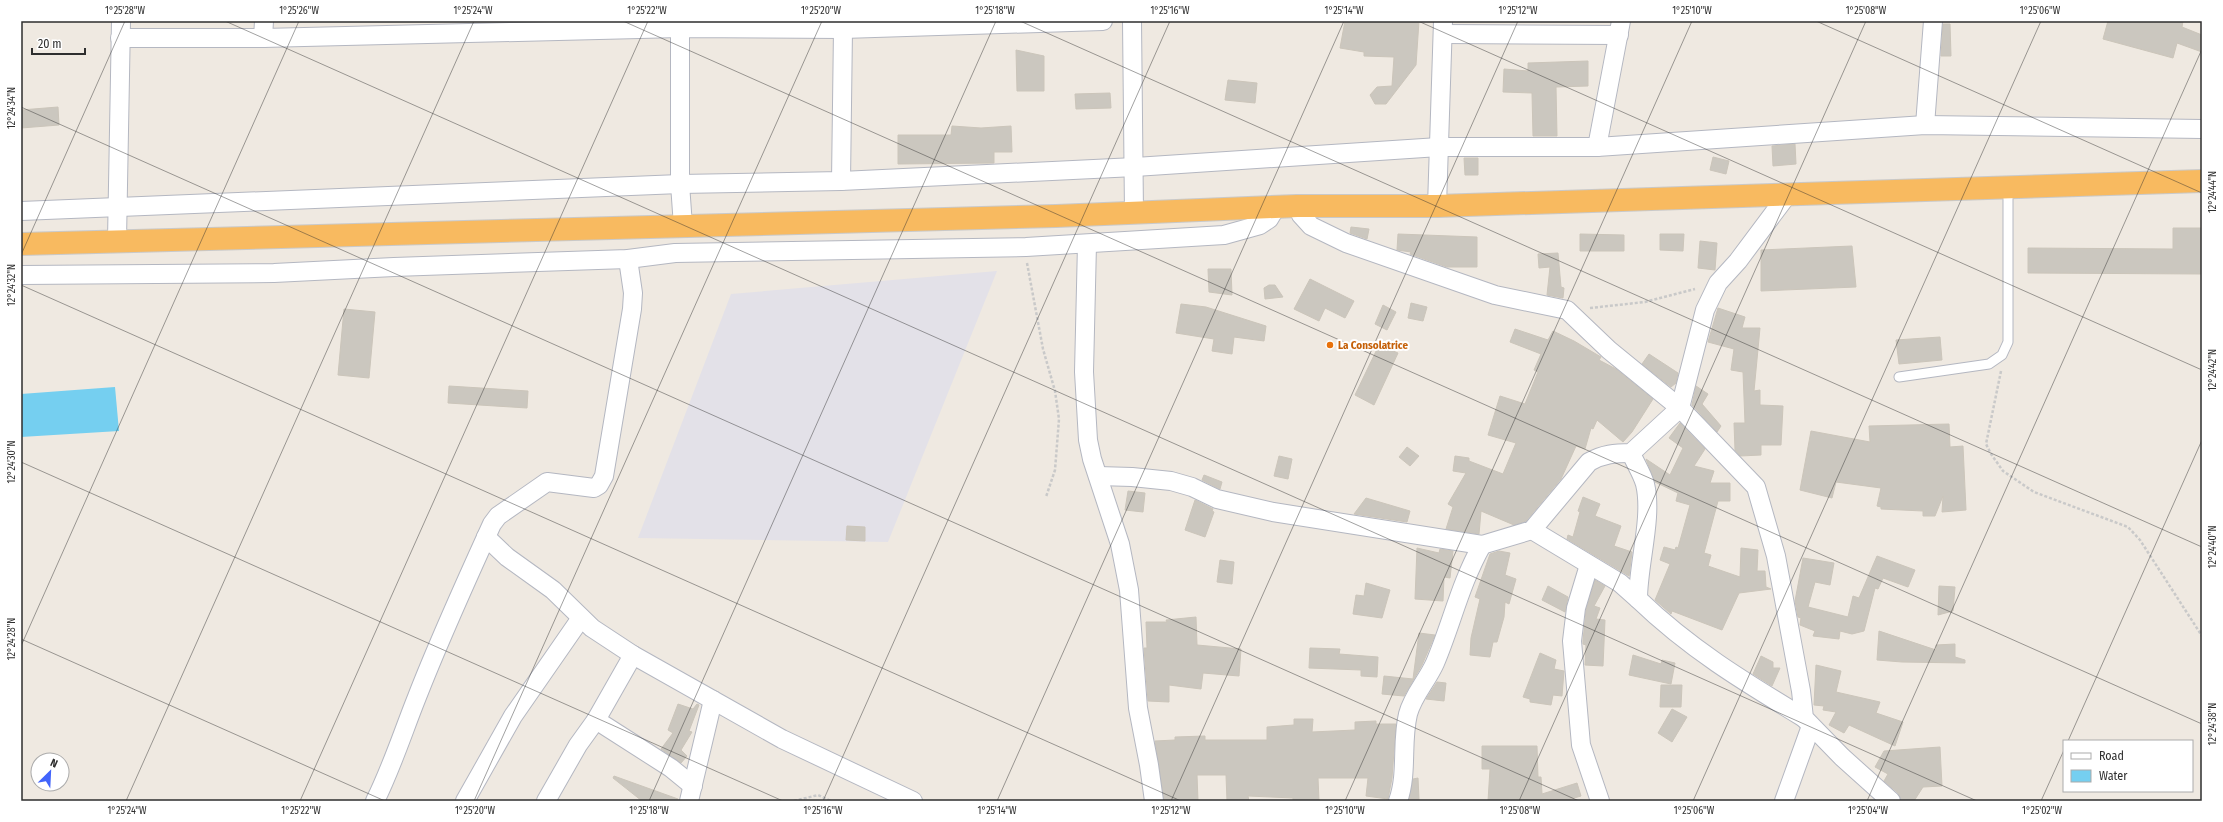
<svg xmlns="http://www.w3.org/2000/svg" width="2223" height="822" font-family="'Fira Sans Condensed',sans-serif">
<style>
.industrial{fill:#e3e1e8}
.water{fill:#75cff0}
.building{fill:#cbc7bf;stroke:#cbc5ba}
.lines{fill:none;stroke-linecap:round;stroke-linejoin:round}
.service-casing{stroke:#b4b7c1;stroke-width:11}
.minor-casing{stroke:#b4b7c1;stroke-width:20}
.trunk-casing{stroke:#c9c9c9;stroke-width:24}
.path{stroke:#c9c9c9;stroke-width:2.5;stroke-dasharray:3 2;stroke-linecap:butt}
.service{stroke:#fff;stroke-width:9}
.minor{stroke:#fff;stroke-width:18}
.trunk{stroke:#f8ba60;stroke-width:22}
.ticks{fill:none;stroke:#2e2e2e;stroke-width:1;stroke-opacity:0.45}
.food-dot{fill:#e8710a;stroke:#fff;stroke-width:1.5}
.labels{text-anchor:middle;stroke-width:4;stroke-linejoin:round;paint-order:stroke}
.food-label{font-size:11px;font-weight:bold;fill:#c56008;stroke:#fff;text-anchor:start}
.neatline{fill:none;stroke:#2e2e2e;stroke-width:1.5}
.ticks-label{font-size:10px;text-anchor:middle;fill:#2e2e2e}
</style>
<rect width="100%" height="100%" fill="#efe9e1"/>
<polygon class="industrial" points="997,271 888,542 638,538 731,294"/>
<polygon class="water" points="115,387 119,431 21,437 21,394"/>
<g class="building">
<polygon points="1345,21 1419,21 1416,65 1386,104 1375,104 1370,95 1377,87 1392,86 1394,57 1364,56 1364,52 1340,48"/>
<polygon points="2108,21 2183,21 2182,27 2202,35 2202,52 2177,43 2173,58 2103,39"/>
<polygon points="1943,24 1950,24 1951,56 1941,56"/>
<polygon points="1016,50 1044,56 1044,91 1017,91"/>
<polygon points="1588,61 1588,86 1556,87 1557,136 1533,136 1532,93 1503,92 1504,69 1528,71 1528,63"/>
<polygon points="1228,80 1257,83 1255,103 1225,100"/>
<polygon points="1110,93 1111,108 1076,109 1075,94"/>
<polygon points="58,107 59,125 21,128 21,110"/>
<polygon points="952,126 981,128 1011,126 1012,152 994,152 994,163 898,164 898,135 951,135"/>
<polygon points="1795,144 1796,164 1773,166 1772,146"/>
<polygon points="1713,157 1729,161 1726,174 1710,170"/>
<polygon points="1464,158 1478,158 1478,175 1465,175"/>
<polygon points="1351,227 1369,229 1367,239 1350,233"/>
<polygon points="2173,228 2202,228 2202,274 2028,273 2028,248 2173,249"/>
<polygon points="1398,234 1477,237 1477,267 1447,267 1410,254 1411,252 1397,250"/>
<polygon points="1580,234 1624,235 1624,251 1580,251"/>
<polygon points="1660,234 1684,234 1683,251 1660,250"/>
<polygon points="1700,241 1717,243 1715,270 1698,268"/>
<polygon points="1852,246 1856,287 1761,291 1761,250"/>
<polygon points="1558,253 1561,287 1564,288 1563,298 1547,295 1550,267 1539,268 1538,254"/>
<polygon points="1208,269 1231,269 1232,295 1209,292"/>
<polygon points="1310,279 1354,301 1345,318 1325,308 1319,321 1294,309"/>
<polygon points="1269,285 1275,285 1283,297 1265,299 1264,288"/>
<polygon points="1411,303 1427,307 1423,321 1408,318"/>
<polygon points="1181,304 1206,307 1266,326 1264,341 1234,337 1232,354 1212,351 1214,339 1176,333"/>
<polygon points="1383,305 1396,312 1387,330 1375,324"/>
<polygon points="1718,308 1745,317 1742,328 1760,328 1754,391 1760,390 1760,405 1783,406 1781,445 1761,445 1761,455 1740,456 1735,450 1734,423 1745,423 1743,372 1731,370 1734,349 1708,342"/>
<polygon points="344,309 375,312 369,378 338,375"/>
<polygon points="1515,329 1548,340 1553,331 1574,341 1601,357 1599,360 1616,369 1653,399 1632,432 1623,442 1597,420 1593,429 1591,428 1585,449 1576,446 1561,479 1526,521 1514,525 1481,511 1479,534 1446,529 1453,507 1448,504 1466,473 1453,471 1455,456 1469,458 1469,461 1503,474 1516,443 1488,435 1500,396 1525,404 1538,372 1534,370 1541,354 1510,342"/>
<polygon points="1940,337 1942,360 1899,364 1896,340"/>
<polygon points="1379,345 1398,353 1374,405 1355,395"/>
<polygon points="1649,354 1678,373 1676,383 1671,387 1642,364"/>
<polygon points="449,386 528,391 527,408 448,403"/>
<polygon points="1696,386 1708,394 1702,404 1721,426 1717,432 1692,405"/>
<polygon points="1680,423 1705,449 1694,466 1714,471 1710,483 1730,483 1730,501 1718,501 1704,553 1711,555 1708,566 1740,577 1741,548 1758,550 1757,571 1765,571 1766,587 1771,589 1739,593 1722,630 1672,611 1671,614 1655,600 1670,564 1660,560 1664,547 1675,550 1676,547 1678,548 1690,505 1676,501 1678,493 1655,482 1646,459 1670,475 1683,448 1669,438"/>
<polygon points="1949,424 1950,447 1963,446 1966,510 1942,512 1943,496 1935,516 1923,516 1923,511 1881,509 1881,507 1877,506 1881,488 1836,482 1832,498 1800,490 1811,431 1870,442 1869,426"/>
<polygon points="1407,447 1419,456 1410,466 1399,457"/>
<polygon points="1279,456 1292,459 1288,479 1274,476"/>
<polygon points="1204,475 1222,482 1220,489 1202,480"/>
<polygon points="1128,491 1145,493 1143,512 1125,510"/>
<polygon points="1583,497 1600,504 1595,516 1621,526 1614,546 1632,552 1629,576 1567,539 1568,535 1573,537 1580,512 1578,511"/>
<polygon points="1366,498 1410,511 1407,522 1354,514"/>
<polygon points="1195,500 1213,509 1212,511 1214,512 1205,537 1185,530"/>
<polygon points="847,526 865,527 865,541 846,540"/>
<polygon points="1417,548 1439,553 1440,549 1453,551 1450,578 1444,577 1443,601 1415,599"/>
<polygon points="1499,551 1510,553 1505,575 1516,579 1509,604 1505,602 1504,617 1497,642 1493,642 1490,657 1470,655 1471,638 1480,599 1475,597 1490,554"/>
<polygon points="1877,556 1915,570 1908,587 1883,578 1878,589 1875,588 1864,631 1852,634 1840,631 1839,639 1813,636 1815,631 1800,625 1801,618 1798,617 1795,601 1803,558 1834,563 1830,585 1815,582 1808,607 1848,617 1853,596 1859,598"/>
<polygon points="1220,560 1234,562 1232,584 1217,582"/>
<polygon points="1595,580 1605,586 1594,606 1600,608 1596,619 1605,620 1603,666 1585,665 1586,645 1583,644 1583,641 1586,610"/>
<polygon points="1366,583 1390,590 1382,618 1353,614 1356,595 1364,596"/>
<polygon points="1548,586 1568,597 1565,612 1542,600"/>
<polygon points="1939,586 1955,587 1953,611 1938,615"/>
<polygon points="1196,617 1197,645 1241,649 1239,676 1203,673 1201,689 1169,685 1169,702 1148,701 1144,648 1147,648 1146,622 1167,622 1166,620"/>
<polygon points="1879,631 1936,650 1936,645 1955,644 1955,657 1965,660 1965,663 1902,662 1877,660"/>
<polygon points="1419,633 1435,635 1422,665 1404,696 1382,694 1384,676 1413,679"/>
<polygon points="1310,648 1340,649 1339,654 1378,657 1377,677 1361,676 1361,670 1309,668"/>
<polygon points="1540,653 1556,660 1554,669 1564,671 1562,696 1553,695 1551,705 1530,702 1530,699 1523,697"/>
<polygon points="1633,655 1661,664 1662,660 1675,663 1671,684 1629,675"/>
<polygon points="1761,656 1773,662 1773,668 1780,668 1772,686 1753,674"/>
<polygon points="1816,665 1841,671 1836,692 1880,702 1876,713 1903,722 1895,746 1849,725 1844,733 1829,725 1836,712 1823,710 1824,706 1814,705"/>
<polygon points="1437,682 1446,683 1444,701 1426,699"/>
<polygon points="1661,685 1682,685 1681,707 1660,707"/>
<polygon points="678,704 693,709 697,704 699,705 689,731 692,732 681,750 687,756 681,763 661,749 673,733 668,730"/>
<polygon points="1672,709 1687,717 1672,742 1658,733"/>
<polygon points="1294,719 1313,719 1312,732 1355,730 1355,722 1376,721 1376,724 1396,724 1392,778 1388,799 1366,796 1368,778 1318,778 1319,801 1293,801 1293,798 1248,796 1249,801 1227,801 1226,775 1197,775 1198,801 1164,801 1155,741 1175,740 1175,737 1205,736 1205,740 1267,740 1267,727 1294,725"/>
<polygon points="1482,746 1537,746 1538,777 1541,777 1542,794 1577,783 1581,796 1564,801 1488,801 1490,769 1482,769"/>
<polygon points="1940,747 1942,786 1923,787 1914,801 1901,801 1898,793 1884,781 1888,774 1875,767 1884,751"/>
<polygon points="614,776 678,799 678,801 642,801 613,778"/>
<polygon points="1418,778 1419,799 1409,799 1413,779"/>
</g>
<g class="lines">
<g class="service-casing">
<polyline id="service" points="1899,377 1989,364 2002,355 2008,342 2008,187"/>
</g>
<g class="minor-casing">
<g id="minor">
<polyline points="680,21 680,184 683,226"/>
<polyline points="1132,21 1134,213"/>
<polyline points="1443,34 1619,35"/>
<polyline points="120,38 263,38 680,28 843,29 1103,21"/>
<polyline points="263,38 264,21"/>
<polyline points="1925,125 1933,21"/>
<polyline points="1597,147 1621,21"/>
<polyline points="841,181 843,29"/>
<polyline points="1297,206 1301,215 1311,226 1346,243 1495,295 1567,310 1609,350 1680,408 1756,487 1776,556 1801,691 1804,718 1842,757 1891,801"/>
<polyline points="1437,206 1443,21"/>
<polyline points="21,211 680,184 841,181 1135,167 1439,147 1597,147 1925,125 2202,129"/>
<polyline points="117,240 121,21"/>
<polyline points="1087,244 1084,372 1088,440 1092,459 1120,544 1129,590 1138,708 1149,765 1154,801"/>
<polyline points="21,275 274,273 394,267 628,259 675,253 1026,247 1224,235 1260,225 1269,219 1275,209"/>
<path d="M1631,453C1635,463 1642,473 1645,484C1653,517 1638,564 1638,599C1690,649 1743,681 1804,718"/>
<path d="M1098,476L1132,477L1171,481L1192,487L1217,499L1273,512L1482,545L1532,530L1589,462C1603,454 1615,453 1631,453L1680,408L1705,310L1718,283L1738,261L1788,194"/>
<polyline points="1532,530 1620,583 1638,599"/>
<polyline points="486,537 507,557 553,590 592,628 633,655 782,739 913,801"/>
<polyline points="1589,565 1576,608 1572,641 1581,745 1600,801"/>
<polyline points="633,655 596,720 671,768 693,786"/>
<path d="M375,801C392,767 403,732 417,697C440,638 466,581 492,524L498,516L547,482L594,488L599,485L604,476L632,309L633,293L628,259"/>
<polyline points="465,801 513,716 581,618"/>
<polyline points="546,801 578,745 596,720"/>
<polyline points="689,801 713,700"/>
<path d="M1398,801C1408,773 1401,743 1408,714C1413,695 1427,681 1435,663C1452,623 1460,584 1482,545"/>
<polyline points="1784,801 1811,726"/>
</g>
</g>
<g class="trunk-casing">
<polyline id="trunk" points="21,244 1056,216 1297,206 1437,206 2202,181"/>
</g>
<g class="path">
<polyline points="1027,263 1043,349 1055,391 1059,419 1055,470 1046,497"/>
<polyline points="1590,308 1645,302 1695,289"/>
<polyline points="2001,371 1986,444 1991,454 2003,471 2034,492 2128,527 2140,540 2202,636"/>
<polyline points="794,801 818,795 831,801"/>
</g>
<use href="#service" class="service"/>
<use href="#minor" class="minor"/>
<use href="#trunk" class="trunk"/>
</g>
<path class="ticks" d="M225,21L1977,801M623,21L2202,724M1020,21L2202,547M1418,21L2202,370M1816,21L2202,193M21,107L1579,801M21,255L125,21M21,285L1181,801M21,462L783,801M21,639L385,801M21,646L299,21M2068,741L2202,440M126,801L474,21M300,801L648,21M474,801L822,21M649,801L996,21M823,801L1170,21M997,801L1344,21M1171,801L1518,21M1345,801L1692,21M1519,801L1866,21M1693,801L2041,21M1867,801L2202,49M2041,801L2064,750"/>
<circle class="food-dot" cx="1330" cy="345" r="4"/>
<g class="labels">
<g class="food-label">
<text x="1338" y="349">La Consolatrice</text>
</g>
</g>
<rect width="2223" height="822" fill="none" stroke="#ffffff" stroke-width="44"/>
<rect x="2063" y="740" width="130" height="52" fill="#ffffff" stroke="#ababab"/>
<rect x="2071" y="753" width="20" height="6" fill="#ffffff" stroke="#ababab"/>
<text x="2099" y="760" font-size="12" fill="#2e2e2e">Road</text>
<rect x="2071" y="770" width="20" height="12" fill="#75cff0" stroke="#ababab"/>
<text x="2099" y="780" font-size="12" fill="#2e2e2e">Water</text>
<g transform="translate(50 772) rotate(24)"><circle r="19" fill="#ffffff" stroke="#ababab"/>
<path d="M0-3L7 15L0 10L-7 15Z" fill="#4264fb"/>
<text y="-6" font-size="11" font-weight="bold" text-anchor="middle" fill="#2e2e2e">N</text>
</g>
<path d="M32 48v6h53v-6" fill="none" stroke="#2e2e2e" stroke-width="2"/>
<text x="38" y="48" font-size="12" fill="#2e2e2e" stroke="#ffffff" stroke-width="3" paint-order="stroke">20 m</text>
<rect x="22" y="22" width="2179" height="778" class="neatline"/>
<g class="ticks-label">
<text x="125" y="14">1°25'28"W</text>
<text x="299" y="14">1°25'26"W</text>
<text x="473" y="14">1°25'24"W</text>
<text x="647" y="14">1°25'22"W</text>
<text x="821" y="14">1°25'20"W</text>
<text x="995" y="14">1°25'18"W</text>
<text x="1170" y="14">1°25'16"W</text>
<text x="1344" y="14">1°25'14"W</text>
<text x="1518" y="14">1°25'12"W</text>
<text x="1692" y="14">1°25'10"W</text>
<text x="1866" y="14">1°25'08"W</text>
<text x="2040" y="14">1°25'06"W</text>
<text transform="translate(11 108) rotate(-90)" y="4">12°24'34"N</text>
<text transform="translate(2212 192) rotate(-90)" y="4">12°24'44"N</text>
<text transform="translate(11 285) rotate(-90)" y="4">12°24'32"N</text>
<text transform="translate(2212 370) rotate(-90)" y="4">12°24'42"N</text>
<text transform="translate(11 462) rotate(-90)" y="4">12°24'30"N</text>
<text transform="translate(2212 547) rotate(-90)" y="4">12°24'40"N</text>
<text transform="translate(11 639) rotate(-90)" y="4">12°24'28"N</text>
<text transform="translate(2212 724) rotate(-90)" y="4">12°24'38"N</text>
<text x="127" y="814">1°25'24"W</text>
<text x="301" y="814">1°25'22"W</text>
<text x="475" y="814">1°25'20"W</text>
<text x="649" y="814">1°25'18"W</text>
<text x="823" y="814">1°25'16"W</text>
<text x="997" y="814">1°25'14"W</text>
<text x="1171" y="814">1°25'12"W</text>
<text x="1345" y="814">1°25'10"W</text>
<text x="1520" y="814">1°25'08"W</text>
<text x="1694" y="814">1°25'06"W</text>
<text x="1868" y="814">1°25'04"W</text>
<text x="2042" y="814">1°25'02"W</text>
</g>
</svg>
